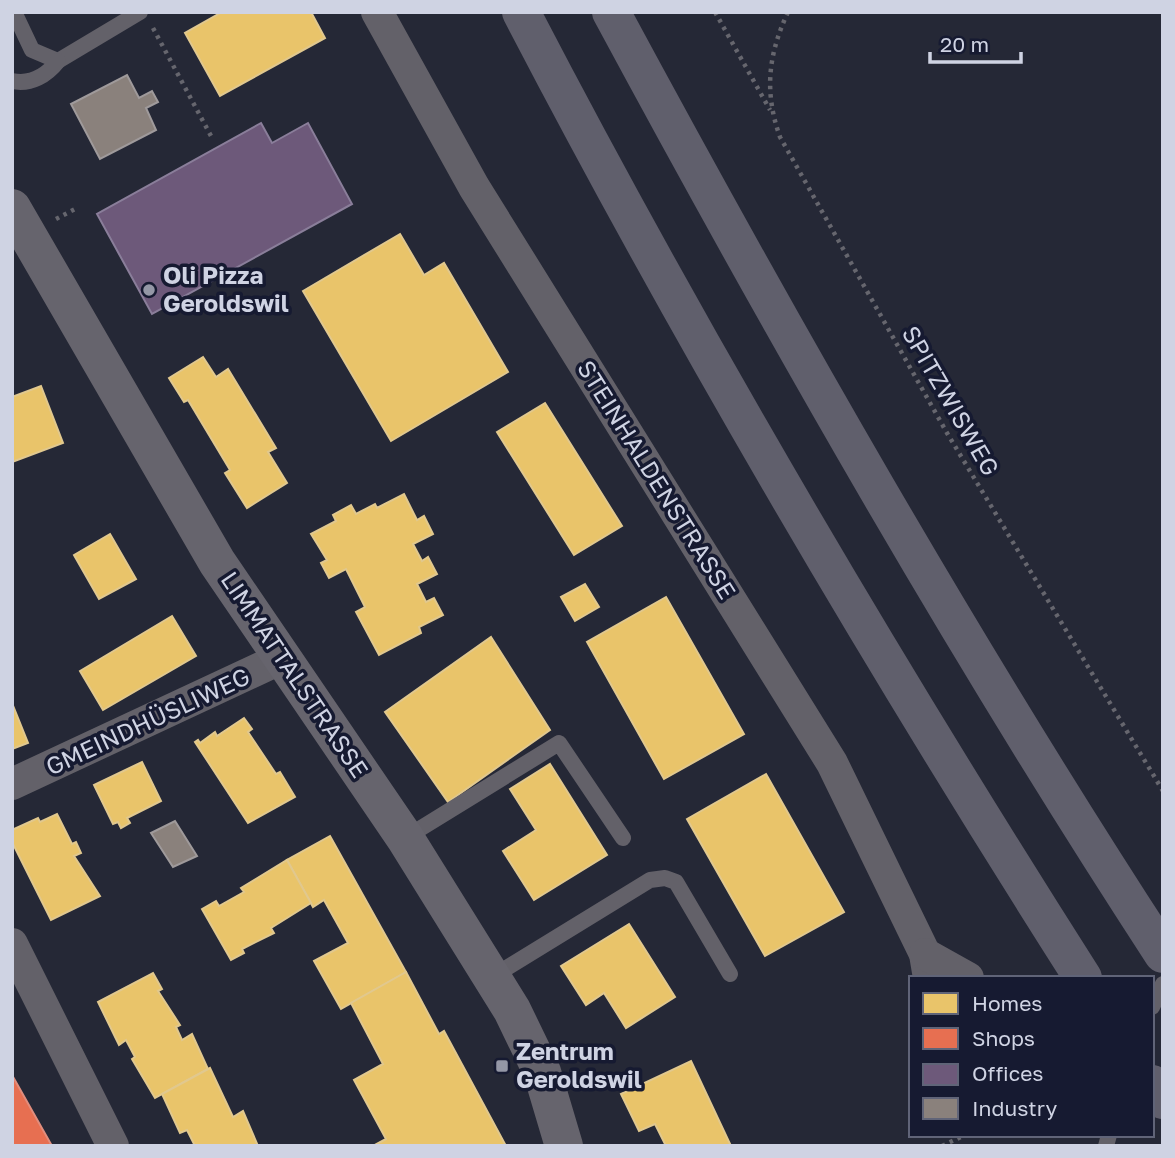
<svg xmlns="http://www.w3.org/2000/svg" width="1175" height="1158" font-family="'Golos Text',sans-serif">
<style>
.homes{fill:#e9c46a;stroke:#e1c88e;stroke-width:2}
.shops{fill:#e76f51;stroke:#e08d7d;stroke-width:2}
.offices{fill:#6d597a;stroke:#8a7e9a;stroke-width:2}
.industry{fill:#8a817c;stroke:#9f9a9b;stroke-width:2}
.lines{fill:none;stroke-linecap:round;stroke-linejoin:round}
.path{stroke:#66666e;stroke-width:4.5;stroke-dasharray:3.5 5;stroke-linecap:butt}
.lane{stroke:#636169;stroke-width:16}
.street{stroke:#636169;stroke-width:32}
.secondary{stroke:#66646d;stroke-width:38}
.highway{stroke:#605f6c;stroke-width:38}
.poi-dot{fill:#9497a6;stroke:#161a31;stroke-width:2.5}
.labels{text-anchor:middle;stroke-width:7;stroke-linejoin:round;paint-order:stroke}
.poi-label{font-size:24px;font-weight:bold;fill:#cfd3e3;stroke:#161a31;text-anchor:start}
.street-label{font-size:24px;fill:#cfd3e3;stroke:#161a31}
</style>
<rect width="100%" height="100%" fill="#252836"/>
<g class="homes">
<polygon points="222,12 311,12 325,38 220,96 185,33"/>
<polygon points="400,234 424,275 444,263 508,372 391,441 303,291"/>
<polygon points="203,357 216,377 228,369 276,448 268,452 287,483 247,508 225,473 230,470 188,400 184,402 169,378"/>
<polygon points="41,386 63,443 12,462 12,397"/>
<polygon points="545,403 622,526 574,555 497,432"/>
<polygon points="404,494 417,520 424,516 433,534 413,544 422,561 428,557 437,574 417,584 426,602 434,598 443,615 419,627 421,633 379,655 356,612 365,607 346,569 329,578 321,563 327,560 311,534 336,521 333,515 351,505 356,514 375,504 377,508"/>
<polygon points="110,534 136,579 99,599 74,555"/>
<polygon points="585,584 599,607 575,621 561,597"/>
<polygon points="666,597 744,734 664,779 587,642"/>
<polygon points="172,616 196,656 103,710 80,671"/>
<polygon points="491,637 550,730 448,802 385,712"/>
<polygon points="12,703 28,743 12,749"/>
<polygon points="244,718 252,729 248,732 276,774 280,772 295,797 248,823 195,742 198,740 200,743 215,732 217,736"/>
<polygon points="142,762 161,801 127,818 130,823 121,828 118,822 113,824 94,785"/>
<polygon points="550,764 607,855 534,900 503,851 536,830 510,789"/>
<polygon points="766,774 844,912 765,956 687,819"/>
<polygon points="57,814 72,844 76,842 81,853 74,856 100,896 51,920 12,842 12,830 38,818 40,822"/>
<polygon points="330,836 406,972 341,1009 314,961 348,943 324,900 313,907 287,860"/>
<polygon points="287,860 311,903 271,928 274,933 242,949 244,953 231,960 202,909 216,901 219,906 244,892 241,888"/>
<polygon points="629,924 675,997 626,1028 604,993 586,1005 561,966"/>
<polygon points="406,972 439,1034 444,1031 506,1146 373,1146 386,1139 354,1080 383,1064 351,1003"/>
<polygon points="153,973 162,989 158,991 180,1025 176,1027 182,1040 192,1034 208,1069 155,1098 132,1059 135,1057 126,1040 119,1045 98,1002"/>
<polygon points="691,1061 731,1146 666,1146 655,1124 639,1131 621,1094"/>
<polygon points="210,1068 233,1117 243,1111 258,1146 195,1146 187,1130 180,1133 162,1094"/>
</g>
<polygon class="shops" points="12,1075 52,1146 12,1146"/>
<polygon class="offices" points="261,123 272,143 308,123 352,204 152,314 97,214"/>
<g class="industry">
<polygon points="127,75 139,98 152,91 158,102 146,108 156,130 100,159 71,104"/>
<polygon points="175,821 197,856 173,867 151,833"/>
</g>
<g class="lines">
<g class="path">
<polyline points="715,12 770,110"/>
<path d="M788,12C768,55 764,92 780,137L947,433L1163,791"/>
<polyline points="153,28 211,136"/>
<polyline points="56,219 77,208"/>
<polyline points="942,1146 965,1135"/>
</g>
<g class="lane">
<polyline points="14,12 32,50 58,61 140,12"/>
<path d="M12,81C31,85 47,75 58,61"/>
<polyline points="405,838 559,743 623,838"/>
<polyline points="492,977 650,880 665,878 676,882 730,974"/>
<polyline points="1152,1007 1163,984"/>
<polyline points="1106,1146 1109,1135"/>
</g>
<g class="street">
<polyline points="377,12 474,187 832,763 925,954 929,978"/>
<polyline points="12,784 282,658"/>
<polyline points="12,944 113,1146"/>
<polyline points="925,954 968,978"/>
</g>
<polyline class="secondary" points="12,208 217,562 405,838 512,1010 542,1072 564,1146"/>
<g class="highway">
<path d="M521,12C693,343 883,664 1083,978"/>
<path d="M611,12C784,333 964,649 1163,954"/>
<polyline points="1152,1084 1163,1100"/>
</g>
</g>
<g class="poi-dot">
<circle cx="149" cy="290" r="7"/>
<rect x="495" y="1059" width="14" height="14" rx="3.5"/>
</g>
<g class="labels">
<g class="poi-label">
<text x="163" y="284">Oli Pizza<tspan x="163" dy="28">Geroldswil</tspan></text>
<text x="516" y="1060">Zentrum<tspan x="516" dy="28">Geroldswil</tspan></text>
</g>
<g class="street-label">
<text transform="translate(950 401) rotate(60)" y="8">SPITZWISWEG</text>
<text transform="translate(656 480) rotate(58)" y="8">STEINHALDENSTRASSE</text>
<text transform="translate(294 675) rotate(56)" y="8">LIMMATTALSTRASSE</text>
<text transform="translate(148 722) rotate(-25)" y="8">GMEINDHÜSLIWEG</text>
</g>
</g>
<rect width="1175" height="1158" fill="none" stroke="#cfd3e3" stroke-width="28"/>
<rect x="909" y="976" width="245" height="161" fill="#161a31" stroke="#606478" stroke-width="2"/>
<rect x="923" y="993" width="35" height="21" fill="#e9c46a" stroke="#606478" stroke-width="2"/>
<text x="972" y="1011" font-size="21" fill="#cfd3e3">Homes</text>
<rect x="923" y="1028" width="35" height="21" fill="#e76f51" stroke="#606478" stroke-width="2"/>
<text x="972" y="1046" font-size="21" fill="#cfd3e3">Shops</text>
<rect x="923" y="1064" width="35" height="21" fill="#6d597a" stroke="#606478" stroke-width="2"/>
<text x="972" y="1081" font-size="21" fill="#cfd3e3">Offices</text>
<rect x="923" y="1098" width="35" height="21" fill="#8a817c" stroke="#606478" stroke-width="2"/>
<text x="972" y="1116" font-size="21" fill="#cfd3e3">Industry</text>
<path d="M930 52v10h91v-10" fill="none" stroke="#cfd3e3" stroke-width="3.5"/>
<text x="940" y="52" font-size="21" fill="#cfd3e3" stroke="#161a31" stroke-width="5" paint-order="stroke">20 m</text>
</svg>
